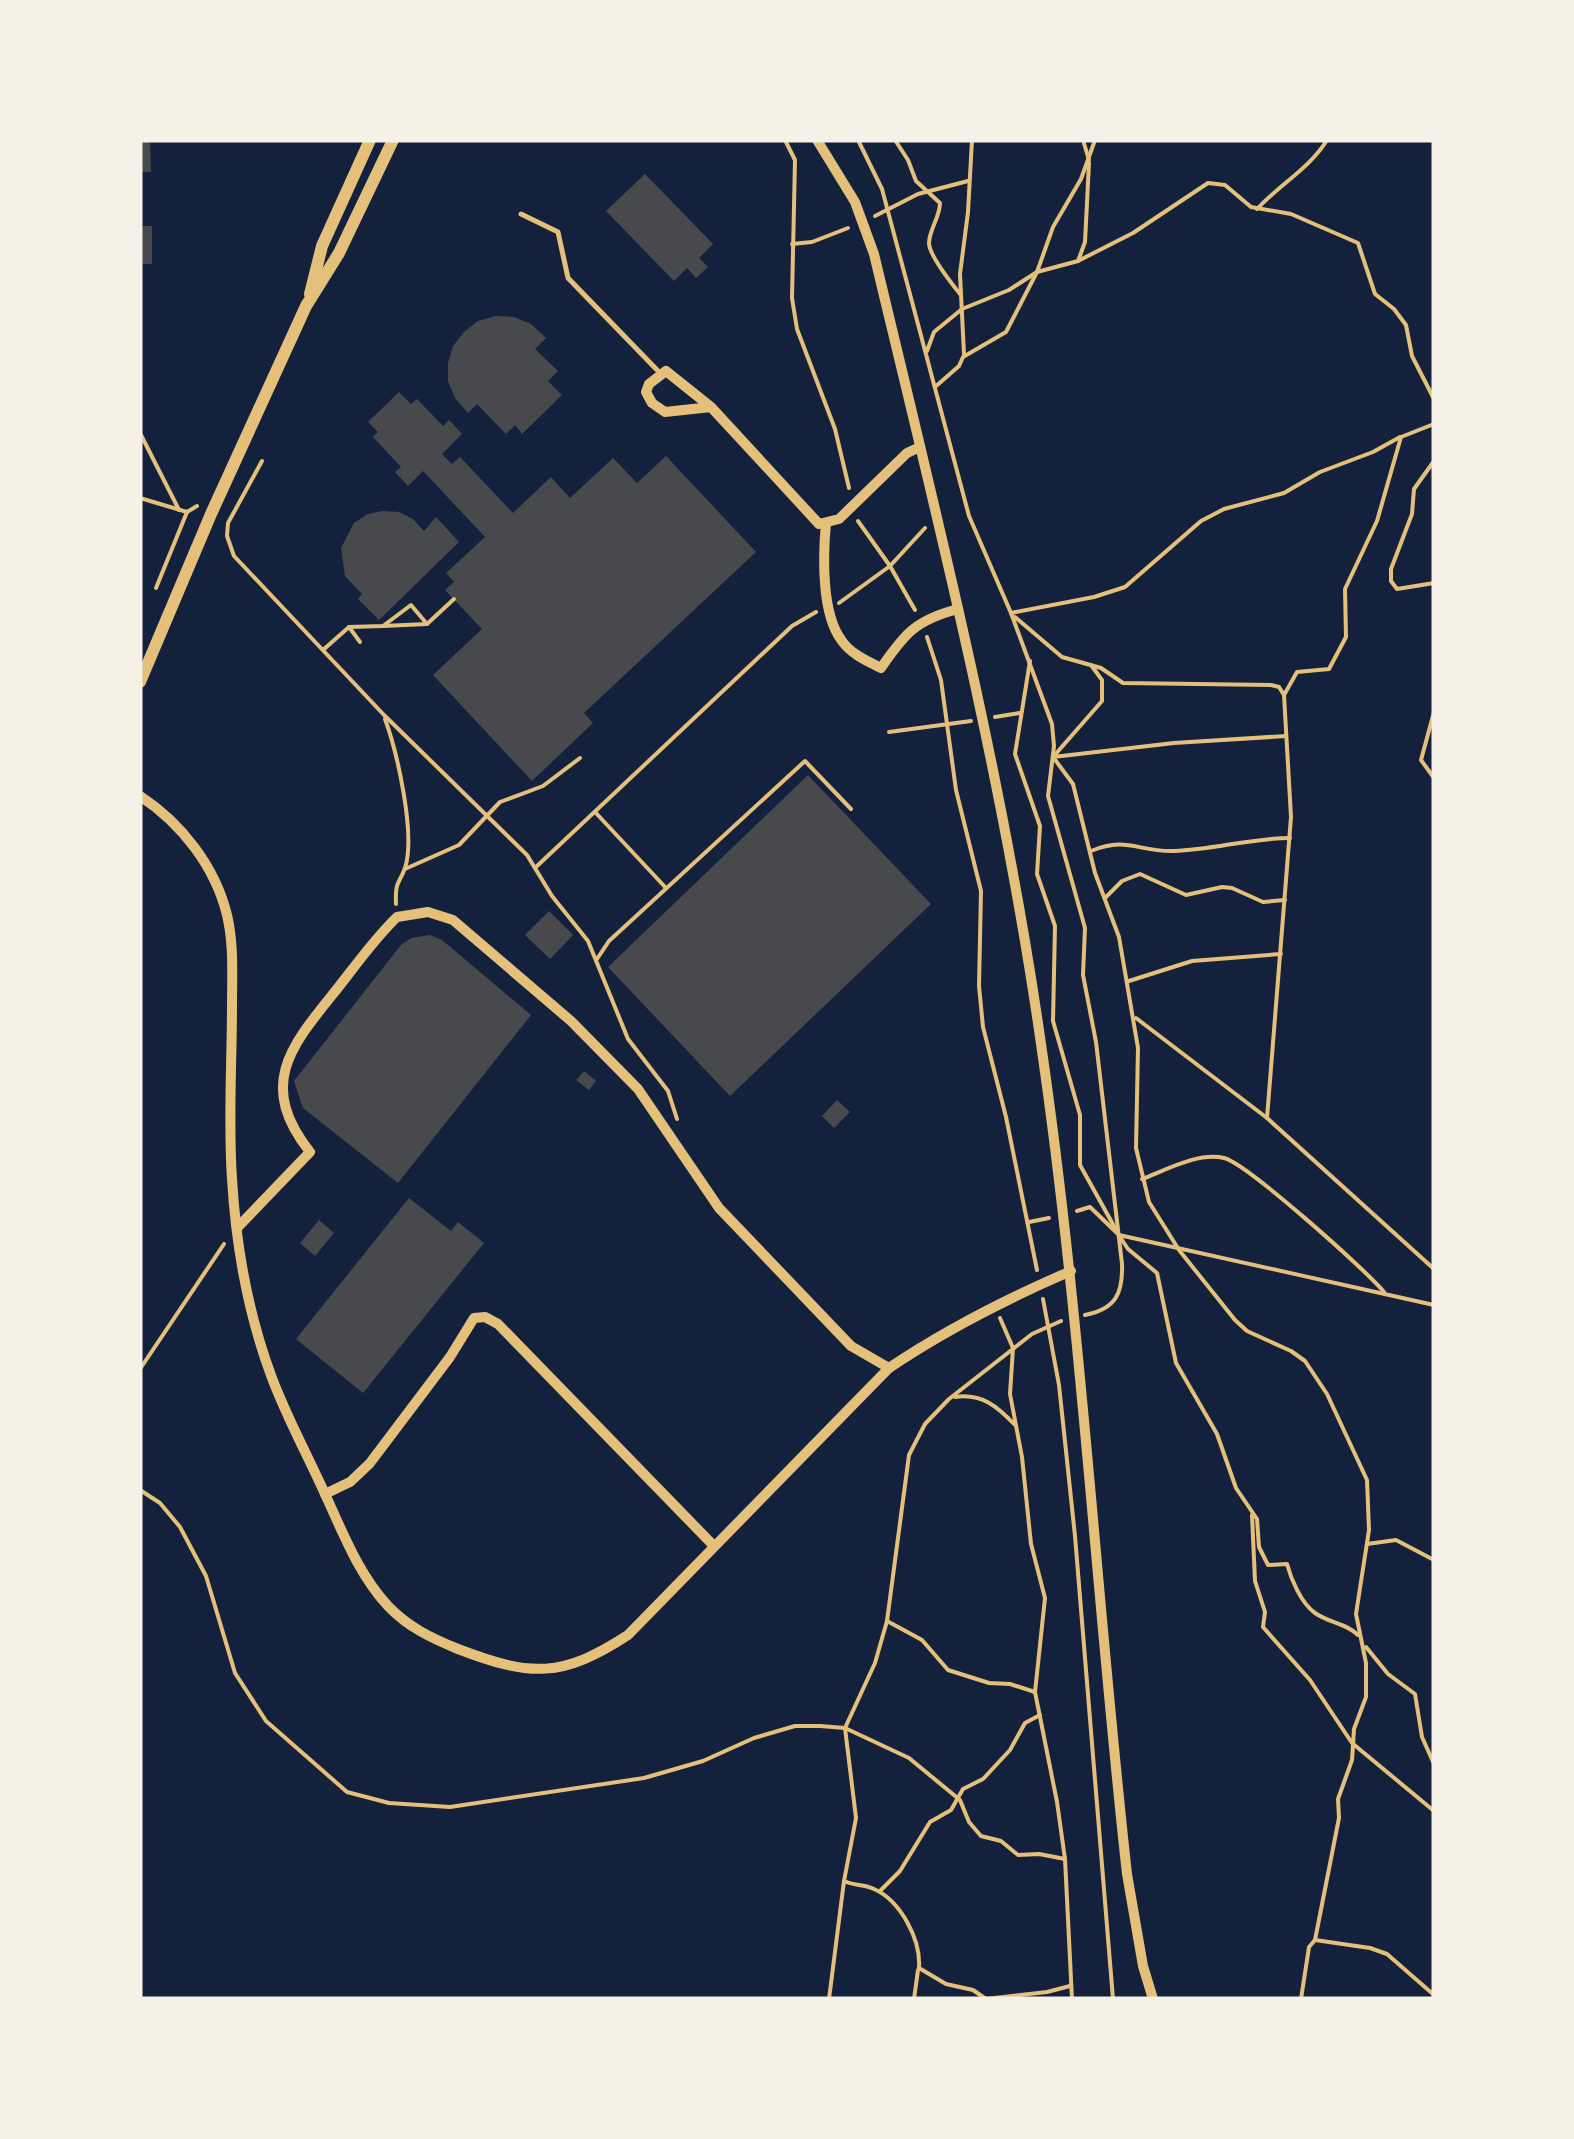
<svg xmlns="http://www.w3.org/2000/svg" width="1574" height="2139" font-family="Commissioner,sans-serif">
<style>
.building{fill:#48494c}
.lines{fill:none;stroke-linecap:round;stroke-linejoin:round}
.path{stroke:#e5c07b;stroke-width:4}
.service{stroke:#e5c07b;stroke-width:5}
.minor{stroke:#e5c07b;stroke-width:10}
.tertiary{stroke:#e5c07b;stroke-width:12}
</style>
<rect width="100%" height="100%" fill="#14213d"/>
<g class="building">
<polygon points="140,140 150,140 151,172 140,172"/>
<polygon points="645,174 713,244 699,258 708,267 696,278 687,268 674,281 606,211"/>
<rect x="140" y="226" width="12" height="38"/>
<polygon points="496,316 514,317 531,324 546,338 535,349 558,371 548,381 562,395 522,434 515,425 506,434 477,404 468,413 455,398 448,381 448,363 453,346 464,332 478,321"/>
<polygon points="399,392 411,404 417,399 443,426 449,420 462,434 442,454 452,464 460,457 513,513 551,477 570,498 613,458 637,483 666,456 756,552 584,713 593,723 532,781 433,675 482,629 445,590 454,582 446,573 485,537 423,471 408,486 395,472 401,467 373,437 378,432 368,422"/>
<polygon points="383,511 399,512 413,519 424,531 436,517 459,542 379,620 358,599 362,594 345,576 341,548 354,523 368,514"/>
<polygon points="808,775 931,904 730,1096 608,967"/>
<polygon points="549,911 573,935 550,959 525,935"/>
<polygon points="430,935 442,940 531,1015 398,1183 303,1108 294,1081 401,945 411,938"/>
<polygon points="584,1071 596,1081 589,1090 576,1080"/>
<polygon points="837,1100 850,1112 834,1128 822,1116"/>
<polygon points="409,1198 451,1231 458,1222 484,1243 363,1393 296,1339"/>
<polygon points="319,1220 334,1233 315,1256 300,1243"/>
</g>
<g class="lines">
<g class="path">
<polyline points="785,140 795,160 792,298 797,329 835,429 849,488"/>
<path d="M858,140L882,189L969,516L1011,613L1052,724L1054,746L1048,796L1085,928L1083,975L1096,1042L1122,1264C1123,1293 1116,1309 1085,1315"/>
<path d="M895,140L908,160L916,181L940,203C940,217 929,230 929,243C929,255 952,284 960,294"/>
<polyline points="1083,140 1089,160"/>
<path d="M1257,209C1279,185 1310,168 1327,140"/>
<polyline points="875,216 918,194 968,181"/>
<polyline points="792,244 812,242 848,228"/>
<polyline points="1078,261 1085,242 1089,163"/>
<polyline points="927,351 934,332 962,309 1009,290 1037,272 1078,261 1133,233 1208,183 1225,185 1251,207 1291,214 1358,243 1375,294 1394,309 1406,325 1412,356 1434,399"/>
<polyline points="964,354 960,274 968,212 972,140"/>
<polyline points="935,387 959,366 963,357 1006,332 1037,272 1053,227 1081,179 1095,140"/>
<polyline points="1434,424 1401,437 1377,521 1345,589 1346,637 1329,669 1297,672 1284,695 1291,817 1267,1118 1434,1269"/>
<polyline points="140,433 179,510"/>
<polyline points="262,461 228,523 227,536 234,556 384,715 527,855 552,896 588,941 628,1039 668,1091 677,1119"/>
<polyline points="1434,461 1414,489 1412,514 1391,569 1391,581 1397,589 1434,583"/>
<polyline points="140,498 187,512 197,506"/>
<polyline points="858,521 890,566 915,610"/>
<polyline points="156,588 187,512"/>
<polyline points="839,603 890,566 925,528"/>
<polyline points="1011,613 1094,597 1125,587 1201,521 1224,509 1284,493 1320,472 1373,452 1400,437"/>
<polyline points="1015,617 1062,657 1101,668 1123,683 1271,685 1279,687 1284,695"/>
<polyline points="383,626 427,624 454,599"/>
<polyline points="349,627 383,626 411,605 427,624"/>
<polyline points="927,637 941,680 956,790 981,891 979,986 983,1027 1006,1117 1037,1270"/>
<polyline points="323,650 349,627 360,642"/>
<polyline points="1030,661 1015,754 1040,826 1037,874 1055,926 1053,1021 1080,1115 1080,1165 1115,1228"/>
<polyline points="1434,662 1434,709"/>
<polyline points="1434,712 1421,760 1434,778"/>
<polyline points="995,717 1020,713"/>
<path d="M385,719C397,752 416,834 405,868C399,885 395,880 396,904"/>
<polyline points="889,732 971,721"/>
<polyline points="1053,757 1073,784 1095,873 1119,937 1138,1048 1136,1148 1149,1202 1179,1250 1235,1320 1247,1331 1291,1351 1305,1361 1327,1394 1367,1480 1369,1530 1356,1614 1366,1663 1366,1697 1354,1729 1352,1760 1338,1799 1339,1818 1315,1940 1309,1947 1301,1999"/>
<polyline points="1053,757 1174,743 1286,736"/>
<polyline points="1053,757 1102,701 1102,680 1091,665"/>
<polyline points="595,812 666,888"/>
<path d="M1091,851C1128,836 1137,852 1174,851C1213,850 1250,838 1290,838"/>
<polyline points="536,867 792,626 816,612"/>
<polyline points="405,869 459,845 500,802 543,786 580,758"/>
<polyline points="1105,898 1122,881 1140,874 1186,895 1222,887 1232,888 1263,902 1285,900"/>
<polyline points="597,959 609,941 805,761 851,809"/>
<polyline points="1129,981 1192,961 1281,954"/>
<polyline points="1136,1018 1267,1118"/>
<path d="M1142,1179C1166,1170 1198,1152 1224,1158C1246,1163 1366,1270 1384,1292"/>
<polyline points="1077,1211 1090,1207 1119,1235 1434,1305"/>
<polyline points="1029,1222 1049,1218"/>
<path d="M1120,1237L1128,1249L1157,1273L1176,1363L1217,1434L1236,1488L1257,1519L1259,1547L1268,1565L1287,1564C1291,1579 1301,1603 1315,1613C1329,1623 1346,1623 1358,1635"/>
<polyline points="1043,1299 1059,1385 1075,1536 1113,1999"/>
<polyline points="1000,1318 1013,1348 1010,1394 1022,1457 1031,1544 1045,1598 1035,1692 1057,1802 1065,1859 1072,1999"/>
<polyline points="140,1369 224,1244"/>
<path d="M955,1397C982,1393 998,1407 1015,1425"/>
<polyline points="140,1490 160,1503 180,1527 206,1576 235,1673 266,1721 347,1792 389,1803 450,1807 644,1778 703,1761 754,1738 795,1726 820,1726 845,1728 909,1758 960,1800 969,1822 981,1836 1001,1841 1018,1855 1039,1854 1065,1859"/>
<polyline points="1252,1515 1255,1581 1265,1612 1263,1627 1310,1680 1352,1743 1434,1811"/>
<polyline points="1367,1544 1396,1540 1434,1560"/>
<polyline points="887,1621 922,1640 948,1670 989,1683 1010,1684 1035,1692"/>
<polyline points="1366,1647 1388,1674 1415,1694 1422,1737 1434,1764"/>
<path d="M844,1881C854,1886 864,1884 874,1889C901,1901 921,1940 919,1968L946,1984L973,1990L986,1999L1047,1992L1070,1986"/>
<polyline points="881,1890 900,1871 930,1822 951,1810 963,1789 983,1779 1010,1750 1025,1723 1040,1715"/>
<polyline points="1315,1940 1370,1948 1387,1954 1434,1995"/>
<polyline points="829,1999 844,1881 856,1818 845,1728 875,1663 887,1621 909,1455 925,1424 949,1399 1032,1334 1061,1321"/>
<polyline points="914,1999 918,1970"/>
</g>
<polyline class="service" points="521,214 558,232 568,278 660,373"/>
<g class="minor">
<path d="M817,140L855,202L874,254C936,513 1002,773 1040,1037C1081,1315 1096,1595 1127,1874L1143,1966L1153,1999"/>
<polyline points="711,407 665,412 652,403 646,392 649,384 666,371 711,407 819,524 839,519 907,453 920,447"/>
<path d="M826,523C823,555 821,614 842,641C851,654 867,661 881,668C905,633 916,620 958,609"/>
<path d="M140,796C181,823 215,866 227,915C234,944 232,976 232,1005C232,1063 228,1122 232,1179C236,1246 248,1314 272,1378C287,1418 308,1456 325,1494C343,1533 359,1575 388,1606C408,1627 431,1638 458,1649C531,1677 562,1678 628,1635L889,1368C947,1329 1006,1299 1071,1271"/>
<path d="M237,1228L310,1152C256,1084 292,1045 337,989C356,965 375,938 397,917L428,912L453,920L571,1021L638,1089L719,1208L851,1346L889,1368"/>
<polyline points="325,1494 350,1482 370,1463 450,1357 474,1318 485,1317 498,1324 713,1545"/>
</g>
<g class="tertiary">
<polyline points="310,294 322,246 370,140"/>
<polyline points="140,682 211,514 306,306 339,253 393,140"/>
</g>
</g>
<rect width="1574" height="2139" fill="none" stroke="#f6f1e7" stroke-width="285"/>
</svg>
